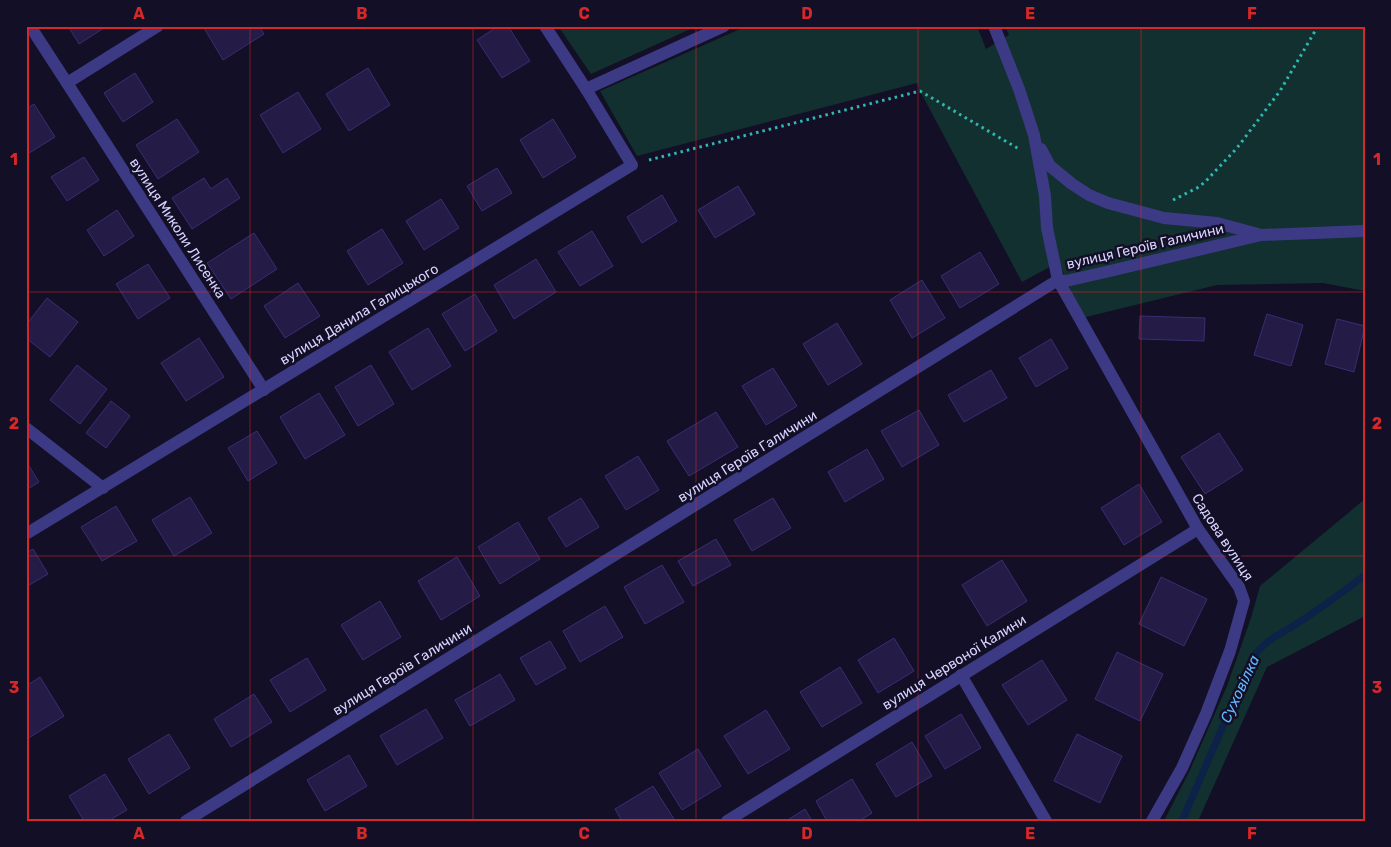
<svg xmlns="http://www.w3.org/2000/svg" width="1391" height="847" font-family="Rubik,sans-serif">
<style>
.green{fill:#12302f}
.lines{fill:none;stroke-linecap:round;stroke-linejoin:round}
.stream{stroke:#0c2248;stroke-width:7}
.building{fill:#241b47;stroke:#3b2d73}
.path{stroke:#2fb8b0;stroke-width:3;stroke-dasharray:2.5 4;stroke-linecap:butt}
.minor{stroke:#3d3a85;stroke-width:12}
.grid{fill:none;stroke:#d62828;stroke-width:1;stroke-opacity:0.55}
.labels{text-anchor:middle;stroke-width:5;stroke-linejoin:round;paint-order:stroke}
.street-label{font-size:14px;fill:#d9d4ff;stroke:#130f26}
.water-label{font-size:15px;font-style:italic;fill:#62b6ff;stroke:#130f26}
.neatline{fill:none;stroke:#d62828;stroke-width:2}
.grid-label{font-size:16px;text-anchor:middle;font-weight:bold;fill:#d62828}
</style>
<rect width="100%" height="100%" fill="#130f26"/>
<g class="green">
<polygon points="558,26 697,26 591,74"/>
<polygon points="747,26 977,26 986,49 1009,35 1005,26 1365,26 1365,291 1323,283 1217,285 1082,318 1059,262 1022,282 920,91 917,83 637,156 600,91"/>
<polygon points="1365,499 1365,616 1267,667 1198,821 1164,821 1189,772 1227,686 1251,618 1260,586"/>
</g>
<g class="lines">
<path class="stream" d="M1182,821L1252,659C1266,639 1279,635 1298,623C1321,608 1343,592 1365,575"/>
</g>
<g class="building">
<polygon points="68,26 107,26 79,44"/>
<polygon points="207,26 259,26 264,34 223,60 204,28"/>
<polygon points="498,26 508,26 530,61 502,78 477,40"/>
<polygon points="368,68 390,105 349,131 326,94"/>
<polygon points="135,73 153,102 123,122 104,93"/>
<polygon points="298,92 321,129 283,153 260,115"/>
<polygon points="34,104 55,137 26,155 26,109"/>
<polygon points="177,119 199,152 158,179 136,145"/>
<polygon points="553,119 576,157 543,178 520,140"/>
<polygon points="84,157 99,180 67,201 51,177"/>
<polygon points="497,168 512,193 482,211 467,186"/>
<polygon points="204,178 211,189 227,178 240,198 192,229 172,198"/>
<polygon points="738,186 755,214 715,238 698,210"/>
<polygon points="662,195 677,221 642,243 627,217"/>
<polygon points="441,199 459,228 424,250 406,221"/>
<polygon points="117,210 134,236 104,256 87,230"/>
<polygon points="382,229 403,263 368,285 347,251"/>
<polygon points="592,231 613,266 580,286 558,252"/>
<polygon points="254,233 277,269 231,299 207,263"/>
<polygon points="980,252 999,284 960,308 941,276"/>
<polygon points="536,259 556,292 514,319 494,285"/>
<polygon points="148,264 170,298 138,319 116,284"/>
<polygon points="922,280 945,318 912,338 890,300"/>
<polygon points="298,283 320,316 285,338 264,306"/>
<polygon points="475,294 497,331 465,351 442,314"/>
<polygon points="47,298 78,322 50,357 26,338 26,325"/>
<polygon points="1267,314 1303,325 1291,366 1254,355"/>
<polygon points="1140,316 1205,318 1204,341 1139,339"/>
<polygon points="1337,319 1365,326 1354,372 1325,364"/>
<polygon points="837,323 862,364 828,385 803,344"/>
<polygon points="428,328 451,366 412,390 389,352"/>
<polygon points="199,338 224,377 186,401 161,363"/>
<polygon points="1051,339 1068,368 1036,387 1019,358"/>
<polygon points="77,365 107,389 80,424 50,400"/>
<polygon points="371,365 394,404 358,426 335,387"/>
<polygon points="773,368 797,406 766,425 742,386"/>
<polygon points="991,370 1007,398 964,422 948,395"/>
<polygon points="319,393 345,435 305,459 280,417"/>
<polygon points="111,401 130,416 106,448 86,433"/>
<polygon points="919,410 939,445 902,467 881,431"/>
<polygon points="716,412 738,447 689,476 667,441"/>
<polygon points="257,431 277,463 248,481 228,448"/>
<polygon points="1219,433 1243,470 1205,494 1181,457"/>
<polygon points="867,449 884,479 845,502 828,472"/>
<polygon points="638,456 659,490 626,510 605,476"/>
<polygon points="26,461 39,482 26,490"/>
<polygon points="1139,484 1162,522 1124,545 1101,508"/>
<polygon points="190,497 212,533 174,556 152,520"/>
<polygon points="581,498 599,527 566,547 548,518"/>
<polygon points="773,498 791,528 752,551 734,520"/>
<polygon points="116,506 137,541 102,561 81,527"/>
<polygon points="518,522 540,559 500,584 478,547"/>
<polygon points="716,539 731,565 693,586 678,561"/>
<polygon points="33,549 48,574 26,587 26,553"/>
<polygon points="457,557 480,596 441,620 418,581"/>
<polygon points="1002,560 1027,601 987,626 962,585"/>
<polygon points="662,565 684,602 645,624 624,587"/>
<polygon points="1161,577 1207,599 1184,646 1139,624"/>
<polygon points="380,601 401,637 363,660 341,625"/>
<polygon points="605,606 623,637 580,662 563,631"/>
<polygon points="894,638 914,671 878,693 858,660"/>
<polygon points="550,641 566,668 536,685 520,658"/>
<polygon points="1117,652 1163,674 1140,721 1095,699"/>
<polygon points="307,658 326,690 290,712 270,680"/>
<polygon points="1042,660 1067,700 1028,725 1002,685"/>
<polygon points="840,667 862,703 822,727 800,692"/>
<polygon points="500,674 515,700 470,726 455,700"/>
<polygon points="40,677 64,716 27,739 26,686"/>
<polygon points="254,694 272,722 231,747 214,719"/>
<polygon points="426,709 443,738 397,765 380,736"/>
<polygon points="766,710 790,749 748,774 724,736"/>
<polygon points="961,714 981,748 945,769 925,736"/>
<polygon points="169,734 190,768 149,794 128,759"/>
<polygon points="1077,734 1122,756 1100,803 1054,781"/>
<polygon points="912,742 932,776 896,797 876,764"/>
<polygon points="698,749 721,786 682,810 659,773"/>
<polygon points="349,755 367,786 325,811 307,780"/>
<polygon points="105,774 127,810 108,821 84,821 69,796"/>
<polygon points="852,779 872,813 859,821 827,821 816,801"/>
<polygon points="653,786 674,819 670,821 622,821 615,809"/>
<polygon points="805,809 812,821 786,821"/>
</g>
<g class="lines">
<g class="path">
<polyline points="649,160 920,91 1019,149"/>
<polyline points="1173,200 1197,188 1205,182 1237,148 1280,91 1318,26"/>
</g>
<g class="minor">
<polyline points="30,26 67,83 158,26"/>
<polyline points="994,26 1019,89 1034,135 1045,196 1047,228 1058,280 1198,529 1239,587 1244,601 1230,651 1206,714 1182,768 1152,821"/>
<polyline points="67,83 264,390"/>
<polyline points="586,89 724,26"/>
<polyline points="1041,149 1050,166 1072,184 1089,195 1108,203 1164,218 1217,223 1258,234"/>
<polyline points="26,428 103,488"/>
<polyline points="26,534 632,165 586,89 545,26"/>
<polyline points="961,675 1046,821"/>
<polyline points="186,821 1058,280 1066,281 1110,271 1261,235 1365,231"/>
<polyline points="727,821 1198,529"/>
</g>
</g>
<path class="grid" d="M250,26V821M473,26V821M696,26V821M918,26V821M1141,26V821M26,292H1365M26,556H1365"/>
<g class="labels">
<g class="street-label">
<text transform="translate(178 228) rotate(57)" y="5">вулиця Миколи Лисенка</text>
<text transform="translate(1145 246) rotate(-13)" y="5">вулиця Героїв Галичини</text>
<text transform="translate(359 314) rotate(-31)" y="5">вулиця Данила Галицького</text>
<text transform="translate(747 456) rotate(-32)" y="5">вулиця Героїв Галичини</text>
<text transform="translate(1223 537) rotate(57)" y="5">Садова вулиця</text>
<text transform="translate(954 662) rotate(-32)" y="5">вулиця Червоної Калини</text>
<text transform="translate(402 669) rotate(-32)" y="5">вулиця Героїв Галичини</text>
</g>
<g class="water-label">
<text transform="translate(1240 689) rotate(-65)" y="5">Суховілка</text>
</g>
</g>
<rect width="1391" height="847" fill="none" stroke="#130f26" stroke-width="55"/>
<rect x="28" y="28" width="1336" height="792" class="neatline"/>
<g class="grid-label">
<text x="139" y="19">A</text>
<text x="362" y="19">B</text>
<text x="584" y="19">C</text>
<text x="807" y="19">D</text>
<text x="1030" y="19">E</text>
<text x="1252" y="19">F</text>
<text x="14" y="165">1</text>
<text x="1377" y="165">1</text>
<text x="14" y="429">2</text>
<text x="1377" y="429">2</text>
<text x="14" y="693">3</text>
<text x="1377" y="693">3</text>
<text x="139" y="839">A</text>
<text x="362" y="839">B</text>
<text x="584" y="839">C</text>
<text x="807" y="839">D</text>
<text x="1030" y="839">E</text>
<text x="1252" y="839">F</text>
</g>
</svg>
